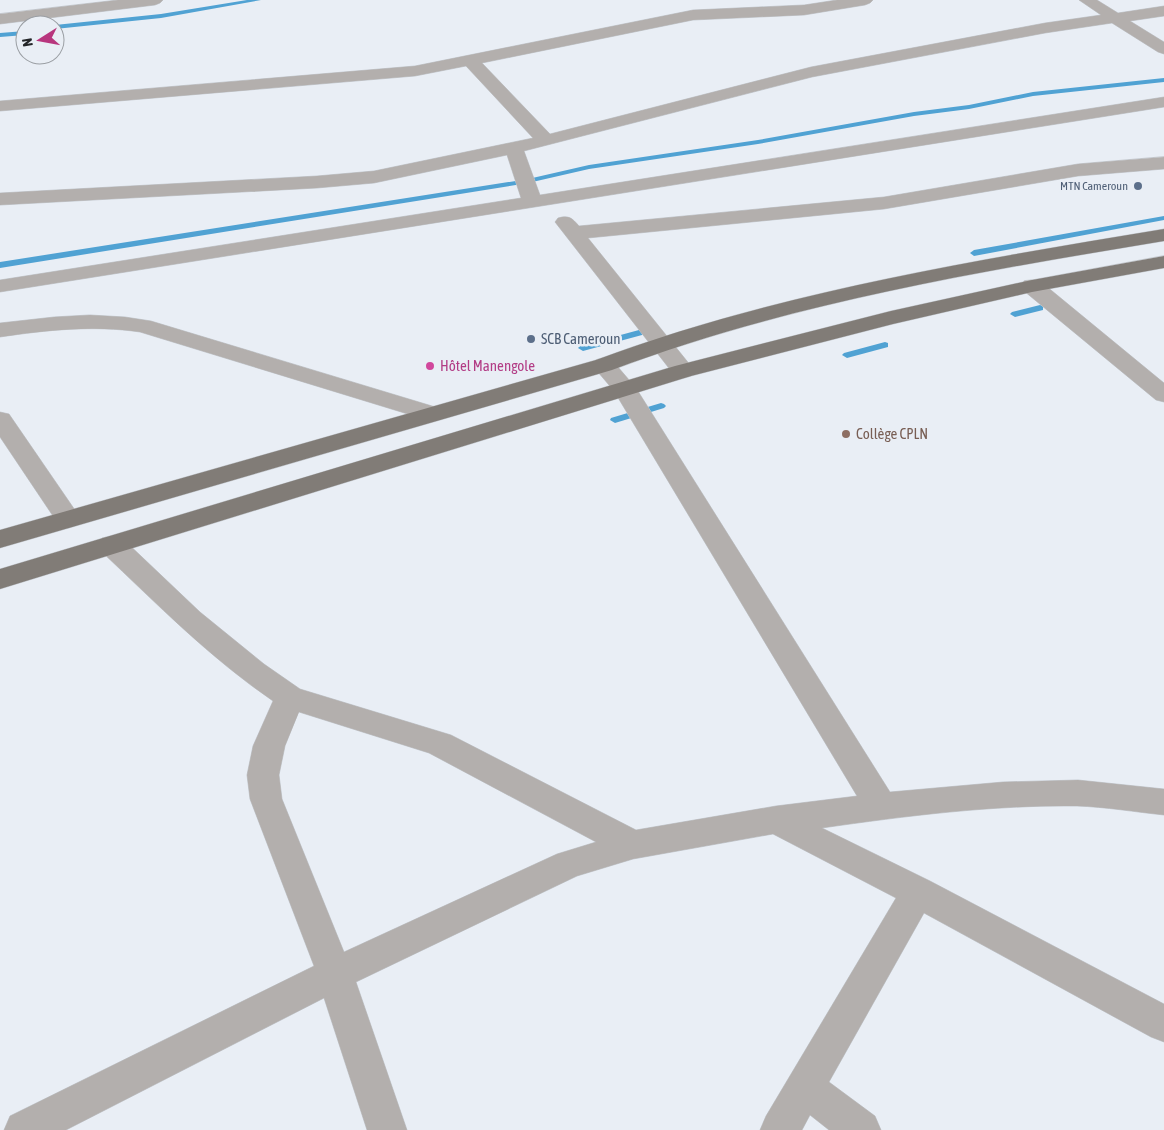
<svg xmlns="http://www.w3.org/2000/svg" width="1164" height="1130" font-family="'Asap Condensed',sans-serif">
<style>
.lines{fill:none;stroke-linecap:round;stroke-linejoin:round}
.stream{fill:#50a2d3;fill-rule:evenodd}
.minor-casing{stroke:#c5cad0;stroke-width:1}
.primary-casing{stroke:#c5cad0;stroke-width:1}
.minor{fill:#b3afad;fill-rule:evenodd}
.primary{fill:#817c77;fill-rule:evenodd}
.service-dot{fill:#5c6f8a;stroke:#e9eef5;stroke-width:2}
.hotel-dot{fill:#d1479c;stroke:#e9eef5;stroke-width:2}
.education-dot{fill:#8d6e63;stroke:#e9eef5;stroke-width:2}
.labels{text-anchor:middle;stroke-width:5;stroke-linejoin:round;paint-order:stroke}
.far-service-label{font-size:12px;fill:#4e5e75;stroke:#e9eef5;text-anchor:end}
.service-label{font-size:15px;fill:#4e5e75;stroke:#e9eef5;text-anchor:start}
.hotel-label{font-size:15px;fill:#b23c85;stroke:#e9eef5;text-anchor:start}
.education-label{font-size:15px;fill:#785e54;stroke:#e9eef5;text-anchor:start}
</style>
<rect width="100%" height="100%" fill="#e9eef5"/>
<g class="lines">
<g class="stream">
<polygon points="247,0 261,0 161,18 55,29 55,25 161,14"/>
<polygon points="25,31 25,35 0,37 0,33"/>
<polygon points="1164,78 1164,82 1033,96 969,109 914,116 758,144 589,169 528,183 0,268 0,262 528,179 589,165 758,140 914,112 969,105 1033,92"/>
<polygon points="1164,216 1164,220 974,256 970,253 974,250"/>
<polygon points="1040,305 1043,306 1043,310 1015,317 1010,314 1012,312"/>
<polygon points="639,330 644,333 642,335 583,351 578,348 580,346"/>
<polygon points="885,342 888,343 888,347 847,358 842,355 844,353"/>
<polygon points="661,403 664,404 666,406 664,408 615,423 610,420 611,418"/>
</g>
<g class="minor-casing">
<g id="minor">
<polygon points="118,0 163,0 160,3 155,5 0,24 0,14"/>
<polygon points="837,0 873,0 870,3 865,5 804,15 693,20 482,63 550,134 811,67 1045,23 1101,15 1079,0 1097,0 1118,13 1164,6 1164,16 1130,21 1164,42 1164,54 1158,52 1112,23 1045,33 812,77 524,151 540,195 1164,97 1164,107 0,292 0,280 521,198 507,155 374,183 317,188 0,205 0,193 317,176 374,171 533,138 466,66 415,76 0,111 0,101 415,66 693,10 804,5"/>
<path d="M1164,157V169L1078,176L884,209L588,238L695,371L691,376L683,378L675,376L555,222L558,218C569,215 572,218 579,226L884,197L1078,164Z"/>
<polygon points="1032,280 1040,281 1164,383 1164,402 1156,400 1024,291 1021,286 1024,281"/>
<path d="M90,315L125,317L151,321L442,409L445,414L442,419L433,421L424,419L140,332C93,325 47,330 0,337V323L54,317Z"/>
<path d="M604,358L612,360L636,388L890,792L1003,782L1078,780L1164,789V815C1135,812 1106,807 1077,806C992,805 906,816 822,828L930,881L1164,1004V1042L1151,1037L924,913L829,1082L875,1116L881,1130H829L810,1115L802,1130H760L766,1116L896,898L773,834L633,859L577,876L356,982L407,1130H367L324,998L66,1130H4L10,1116L314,966L250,799L247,775L253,746L273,701C210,658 157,604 102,552L98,545L102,538L112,536L122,538L200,612L264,664L300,689L451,735L636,830L776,806L857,796L614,391L592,365L596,360ZM299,712L429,753L596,842L557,854L344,952L282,799L279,775L285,746Z"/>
<polygon points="0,412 9,414 77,513 81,519 77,525 68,528 59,525 0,437"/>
</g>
</g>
<g class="primary-casing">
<g id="primary">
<path d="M1164,229V241C977,272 790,303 612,370L0,548V530L596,360C779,292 972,261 1164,229Z"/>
<polygon points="1164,256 1164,268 1032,292 893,324 691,376 0,589 0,569 675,366 891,311 1032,280"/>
</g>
</g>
<use href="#minor" class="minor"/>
<use href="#primary" class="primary"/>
</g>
<g class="service-dot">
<circle cx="1138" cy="186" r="5"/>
<circle cx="531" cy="339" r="5"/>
</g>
<circle class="hotel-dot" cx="430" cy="366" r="5"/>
<circle class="education-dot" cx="846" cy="434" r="5"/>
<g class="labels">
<g class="far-service-label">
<text x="1128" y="190">MTN Cameroun</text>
</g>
<g class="service-label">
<text x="541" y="344">SCB Cameroun</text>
</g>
<g class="hotel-label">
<text x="440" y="371">Hôtel Manengole</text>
</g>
<g class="education-label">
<text x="856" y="439">Collège CPLN</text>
</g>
</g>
<g transform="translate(40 40) rotate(259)"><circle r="24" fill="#e9eef5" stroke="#9a9ea3"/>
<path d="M0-4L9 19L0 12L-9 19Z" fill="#b8367e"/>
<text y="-8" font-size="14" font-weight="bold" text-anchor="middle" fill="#232528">N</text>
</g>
</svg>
